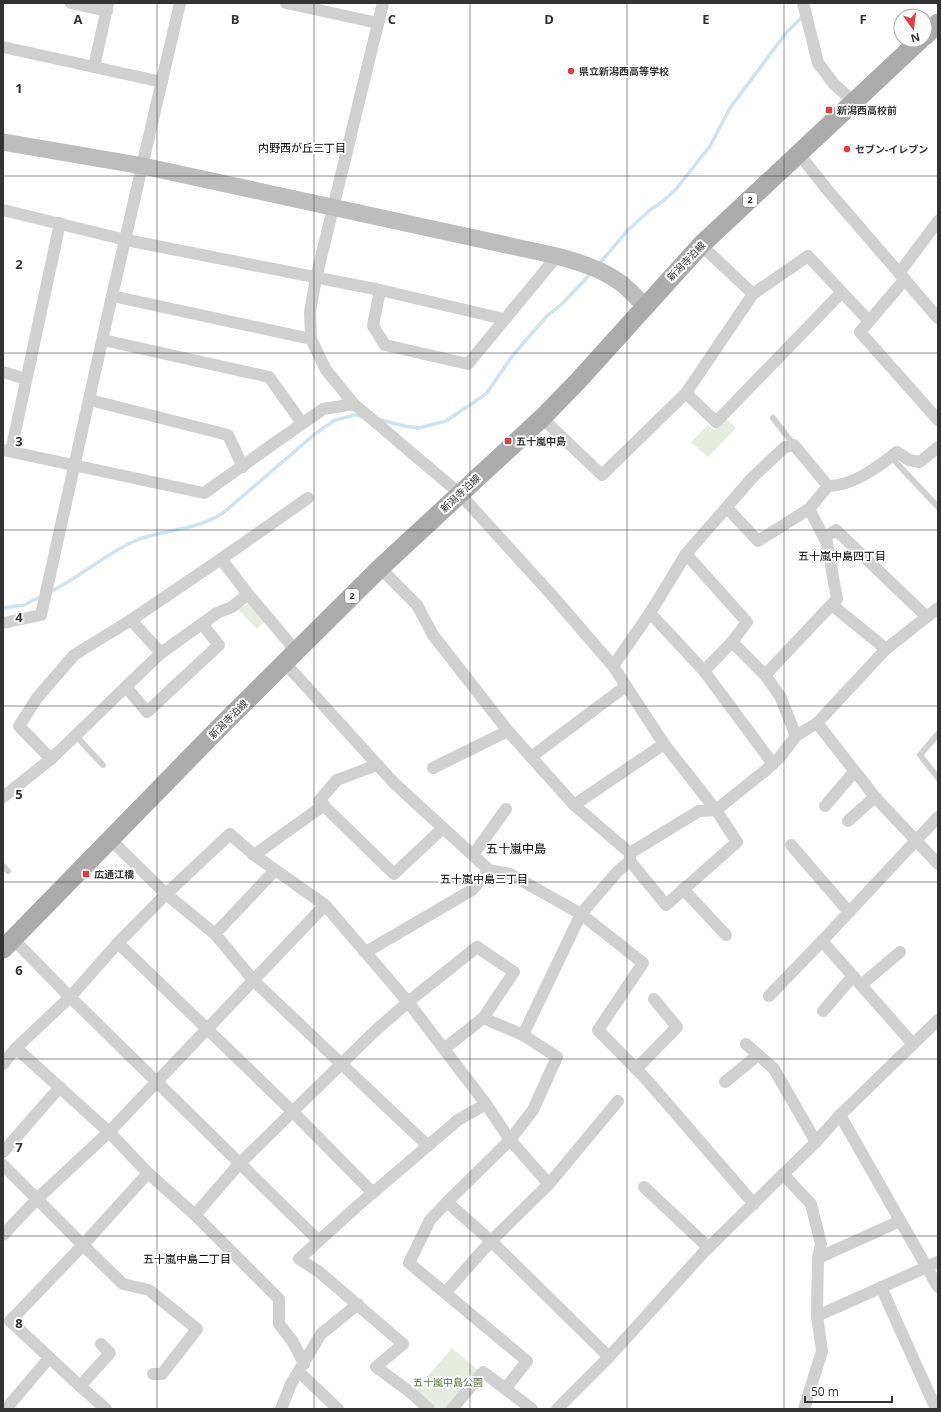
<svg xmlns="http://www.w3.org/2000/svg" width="941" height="1412" font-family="'Open Sans','Noto Sans JP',sans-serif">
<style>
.green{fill:#e6ecdf}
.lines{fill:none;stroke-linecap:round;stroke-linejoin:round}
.stream{stroke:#cfe2ee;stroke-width:3.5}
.lane{stroke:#d0d0d0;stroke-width:6}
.street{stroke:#d0d0d0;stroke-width:12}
.secondary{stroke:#bdbdbd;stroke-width:17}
.primary{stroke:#ababab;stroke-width:19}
.grid{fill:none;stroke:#333;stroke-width:1;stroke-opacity:0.55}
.poi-dot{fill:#e63946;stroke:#fff;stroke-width:1.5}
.labels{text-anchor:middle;stroke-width:4;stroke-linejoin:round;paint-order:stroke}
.shield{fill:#fff;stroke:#707070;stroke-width:1}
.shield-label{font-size:9px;font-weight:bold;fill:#333}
.poi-label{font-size:10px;font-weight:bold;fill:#333;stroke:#fff;text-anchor:start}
.street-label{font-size:10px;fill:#333;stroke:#fff}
.park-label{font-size:10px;fill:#56703f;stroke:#fff}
.neighbourhood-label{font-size:11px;fill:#000;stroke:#fff}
.quarter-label{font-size:12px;fill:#000;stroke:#fff}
.grid-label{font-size:13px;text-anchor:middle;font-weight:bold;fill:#333;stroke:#fff;stroke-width:4;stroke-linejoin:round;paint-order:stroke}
</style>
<rect width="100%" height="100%" fill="#fff"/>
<g class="green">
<polygon points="725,418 736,428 708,457 691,442 708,425 714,430"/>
<polygon points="249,603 266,620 257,629 238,609"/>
<polygon points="452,1348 480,1372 448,1409 437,1409 415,1391"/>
</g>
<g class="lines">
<g class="stream">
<polyline points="599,264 628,230 650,210 662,202 676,189 710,146 730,108 786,33 803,16"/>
<polyline points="377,419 404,426 419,428 446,421 486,394 513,355 547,316 562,304 592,272"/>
<path d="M50,592C81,577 107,552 139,539C168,529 197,530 223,513L315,434L335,420L355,415L361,416"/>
<polyline points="3,608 24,605 42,596"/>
</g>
<g class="lane">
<polyline points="773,418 794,445"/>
<polyline points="891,457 938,507"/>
<polyline points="938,734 920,755 938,778"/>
<polyline points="76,736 103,765"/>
<polyline points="3,866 8,871"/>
</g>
<g class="street">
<polyline points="71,3 107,11"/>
<polyline points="286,3 378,23"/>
<polyline points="383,3 316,278 310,312 311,339 326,370 354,404 459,493 550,593 613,666 664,744 716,810 737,842 666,905 630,861"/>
<polyline points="803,3 818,63 834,84 854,102"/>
<polyline points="3,47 162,82"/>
<polyline points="94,67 108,3"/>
<polyline points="799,154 830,193 938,318"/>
<polyline points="3,210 126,240 380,290 504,319"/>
<polyline points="701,245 753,294"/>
<polyline points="900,272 938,221"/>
<polyline points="905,279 860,332 938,420"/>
<polyline points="380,290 373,326 385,345 468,364 557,256"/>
<polyline points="842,292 716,422 686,393 753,294 808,256 869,321"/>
<polyline points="112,296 311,339"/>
<polyline points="103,340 269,377 302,423"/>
<polyline points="3,372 26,379"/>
<polyline points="90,400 228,435 243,467"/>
<polyline points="542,418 602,475 686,393"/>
<polyline points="3,450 204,493 323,409 354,404"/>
<polyline points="11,451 60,223"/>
<polyline points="727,508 758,541 809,509"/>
<polyline points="824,538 836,530 927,617"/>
<polyline points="686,554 747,622 732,642 765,675 780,696 796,736"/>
<polyline points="221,559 308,498"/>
<polyline points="380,568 417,605 433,635 508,731 574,805 630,853"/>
<polyline points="832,605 886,649"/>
<polyline points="650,613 704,671 773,764"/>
<polyline points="131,620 221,559 248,594"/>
<polyline points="3,623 41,615 112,296 180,3"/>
<polyline points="285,663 394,783 489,870"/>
<path d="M613,666L650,613L686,554L752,478L785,447L794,445L828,486C853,486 878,467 897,452L909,460L920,462L938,447"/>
<polyline points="704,671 732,642"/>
<polyline points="765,675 837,599 827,543 809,509 828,486"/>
<polyline points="127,688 147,712 219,645 202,624"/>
<polyline points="817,723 875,797 938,864"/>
<polyline points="531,757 626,686"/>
<polyline points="51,759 19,726 37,698 74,655 131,620 161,653"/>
<polyline points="377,765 337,780 319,801 394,874 443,828"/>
<polyline points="433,768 508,731"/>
<polyline points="3,797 51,759 161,653 217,613 232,607 248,594 296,651"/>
<polyline points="574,805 664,744"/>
<polyline points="825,806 854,772"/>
<polyline points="848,821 875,797"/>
<polyline points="110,839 166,894 215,934"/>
<polyline points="791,845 849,912"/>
<polyline points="630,853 699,811 716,810 766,770 780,757 796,736 817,723 886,649 938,608"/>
<polyline points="254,855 324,805"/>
<polyline points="473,855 506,809"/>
<polyline points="275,870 215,934 254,981 428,1146"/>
<polyline points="683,889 726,935"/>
<polyline points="13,939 70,997 318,1240"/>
<polyline points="118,943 293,1112 373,1193"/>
<polyline points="366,952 472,890 489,870 510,874 581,914 643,963 598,1030 646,1079 754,1204"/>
<polyline points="861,985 900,952"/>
<polyline points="769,996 822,941"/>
<polyline points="823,1011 853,976"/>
<polyline points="523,1035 581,914 617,872 630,861 630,854"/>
<polyline points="746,1044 774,1069 816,1142"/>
<polyline points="913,1044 822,941 938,817"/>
<polyline points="444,1049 483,1018"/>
<polyline points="3,1064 16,1048"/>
<polyline points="636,1069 677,1027 654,999"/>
<polyline points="725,1082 758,1055"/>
<polyline points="840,1115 938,1287"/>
<polyline points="3,1152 60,1087"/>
<polyline points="3,1165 83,1245 10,1321 80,1386 110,1353 101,1344"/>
<polyline points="148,1173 109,1132 16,1048 70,997 118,943 166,894 230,834 254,855 325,905 408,1002 486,1104 510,1140 549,1184 491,1241 609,1357"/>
<polyline points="783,1174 811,1204 821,1244 818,1258 817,1316 822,1351 804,1409"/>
<polyline points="549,1184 618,1101"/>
<polyline points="644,1187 709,1248"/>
<polyline points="195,1215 279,1299 279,1324 293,1342 304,1364"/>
<polyline points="3,1235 37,1199 109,1132 325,905"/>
<polyline points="818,1258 900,1221"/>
<polyline points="881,1287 936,1409"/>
<polyline points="445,1293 491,1241 447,1202 430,1220 409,1263 527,1361 505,1389"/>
<polyline points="817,1316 938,1262"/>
<polyline points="299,1372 338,1409"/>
<polyline points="153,1374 162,1374 197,1329 149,1290 123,1284 83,1245 148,1173 195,1215 240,1163 375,1031 408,1002 477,947 514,972 483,1018 523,1035 557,1057 533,1110 510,1140 447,1202"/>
<polyline points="80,1386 106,1409"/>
<polyline points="6,1409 49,1358"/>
<polyline points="281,1409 291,1384 321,1334 358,1304"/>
<polyline points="429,1409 410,1392 376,1367 403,1344 318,1271 299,1259 355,1208 458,1120 486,1104"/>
<polyline points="452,1409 483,1372 532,1409"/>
<polyline points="557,1409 609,1357 704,1252 816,1142 840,1115 938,1020"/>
</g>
<path class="secondary" d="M3,142L143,166L557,256C578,262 599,268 618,281C628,287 636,298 645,306"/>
<g class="primary">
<polyline points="925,36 938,23"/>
<polyline points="3,949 219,728 380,568 542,418 578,381 701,245 920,40"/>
</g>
</g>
<path class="grid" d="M157,3V1409M314,3V1409M470,3V1409M627,3V1409M784,3V1409M3,176H938M3,353H938M3,530H938M3,706H938M3,882H938M3,1059H938M3,1236H938"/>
<g class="poi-dot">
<circle cx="571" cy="71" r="4"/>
<rect x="825" y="106" width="8" height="8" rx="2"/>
<circle cx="847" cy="149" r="4"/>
<rect x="504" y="437" width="8" height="8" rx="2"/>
<rect x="82" y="870" width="8" height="8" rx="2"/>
</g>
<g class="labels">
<g class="shield">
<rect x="743" y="193" width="14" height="14" rx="3"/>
<rect x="345" y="589" width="14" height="14" rx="3"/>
</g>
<g class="shield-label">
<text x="750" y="203">2</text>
<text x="352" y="599">2</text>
</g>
<g class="poi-label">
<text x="579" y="75">県立新潟西高等学校</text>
<text x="837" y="114">新潟西高校前</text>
<text x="855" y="153">セブン-イレブン</text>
<text x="516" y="445">五十嵐中島</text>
<text x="94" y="878">広通江橋</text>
</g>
<g class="street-label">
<text transform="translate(686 261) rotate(-46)" y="4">新潟寺泊線</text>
<text transform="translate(460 493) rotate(-43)" y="4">新潟寺泊線</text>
<text transform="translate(228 719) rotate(-45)" y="4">新潟寺泊線</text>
</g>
<g class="park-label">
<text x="448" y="1386">五十嵐中島公園</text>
</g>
<g class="neighbourhood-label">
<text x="302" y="152">内野西が丘三丁目</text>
<text x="842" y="560">五十嵐中島四丁目</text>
<text x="484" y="883">五十嵐中島三丁目</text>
<text x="187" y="1263">五十嵐中島二丁目</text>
</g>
<g class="quarter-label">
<text x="516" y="853">五十嵐中島</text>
</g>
</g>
<g class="grid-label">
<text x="78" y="24">A</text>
<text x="235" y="24">B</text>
<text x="392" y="24">C</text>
<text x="549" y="24">D</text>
<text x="706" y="24">E</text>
<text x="863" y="24">F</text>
<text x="19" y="93">1</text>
<text x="19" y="269">2</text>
<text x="19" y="446">3</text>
<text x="19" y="622">4</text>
<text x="19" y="799">5</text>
<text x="19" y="975">6</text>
<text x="19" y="1152">7</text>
<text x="19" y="1328">8</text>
</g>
<rect width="941" height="1412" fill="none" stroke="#333333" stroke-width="8"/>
<g transform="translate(913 28) rotate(166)"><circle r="19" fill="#ffffff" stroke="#adadad"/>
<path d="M0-3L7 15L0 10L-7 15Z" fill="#e63946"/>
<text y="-6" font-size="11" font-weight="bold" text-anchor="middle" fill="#333333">N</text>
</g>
<path d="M805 1396v6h87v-6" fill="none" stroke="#333333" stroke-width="2"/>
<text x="811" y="1396" font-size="12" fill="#333333" stroke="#ffffff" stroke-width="3" paint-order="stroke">50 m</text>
</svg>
